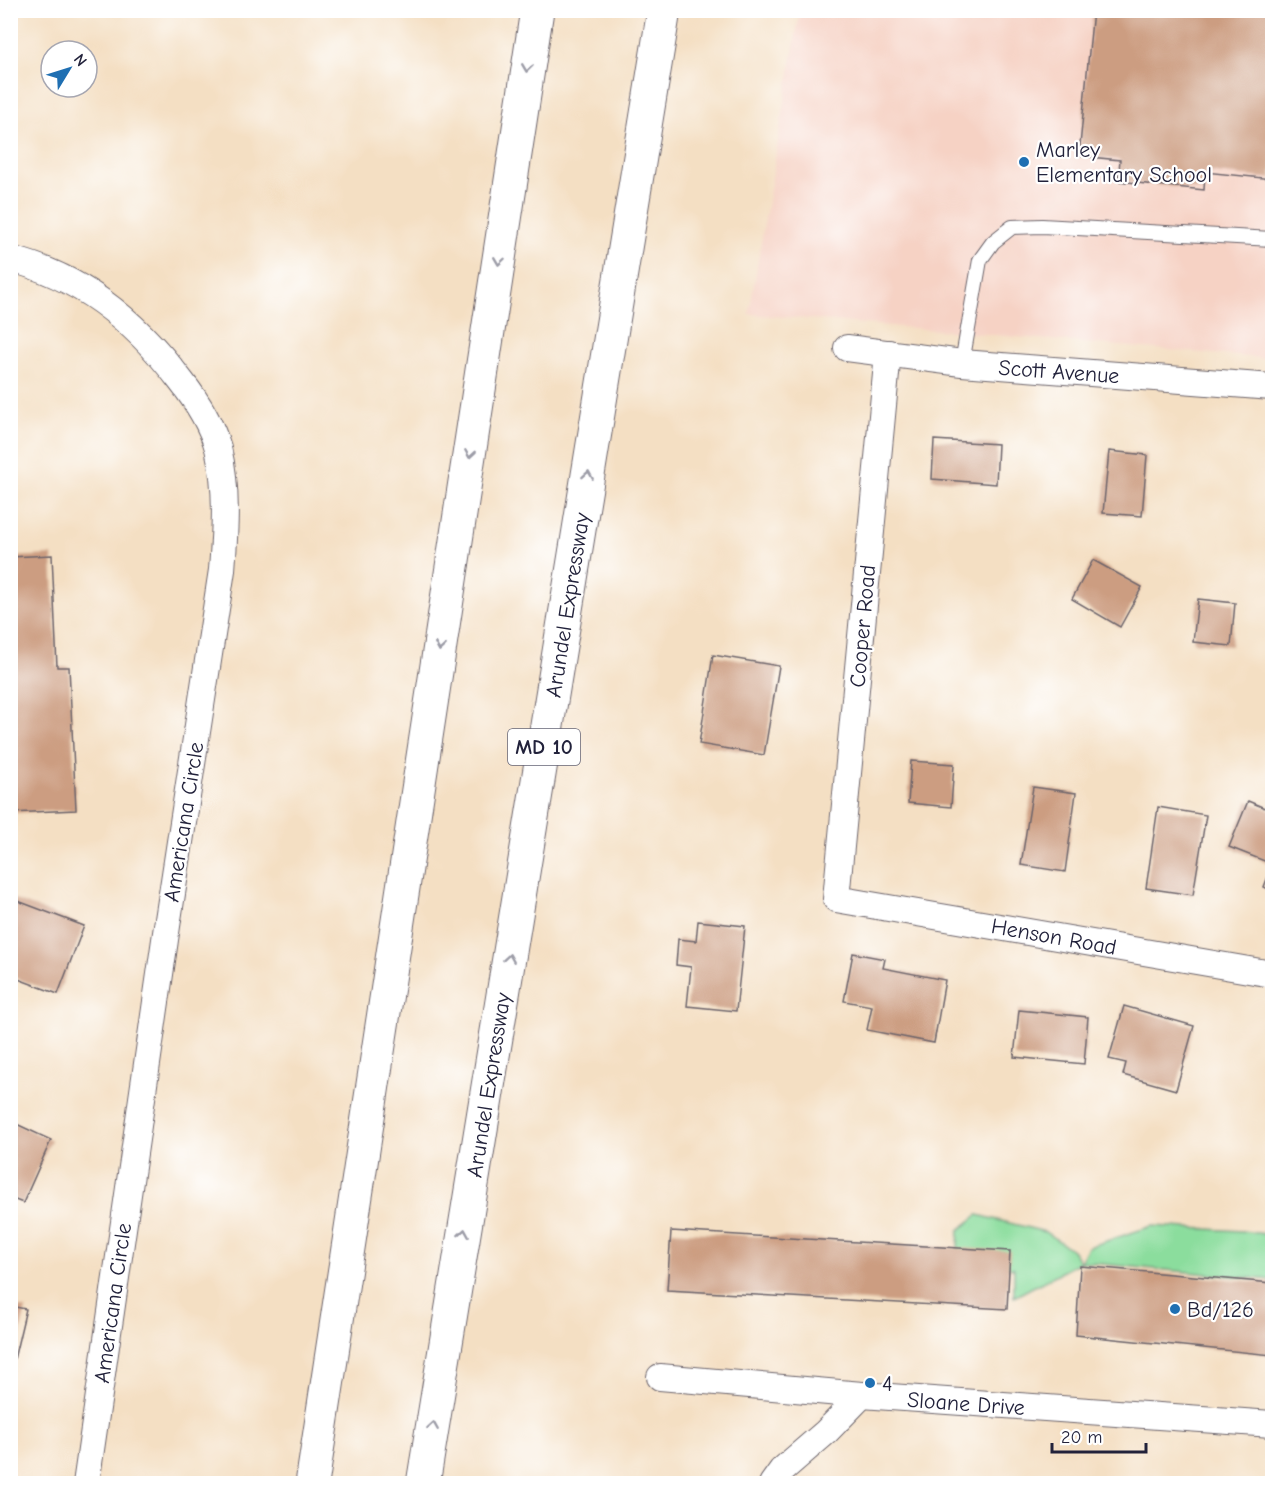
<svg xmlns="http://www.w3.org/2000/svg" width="1283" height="1494" font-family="'Comic Neue',sans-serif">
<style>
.built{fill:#f6d2c4}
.green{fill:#8bdd9d;stroke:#56806c;stroke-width:1.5}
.building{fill:#cc9d81}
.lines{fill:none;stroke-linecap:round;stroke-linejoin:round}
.lane-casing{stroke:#6c646b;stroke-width:16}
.street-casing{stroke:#6c646b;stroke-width:28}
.highway-casing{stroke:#6c646b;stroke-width:35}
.lane{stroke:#fff;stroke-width:14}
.street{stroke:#fff;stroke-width:26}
.highway{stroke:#fff;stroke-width:33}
.oneway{stroke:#9c9ca7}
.poi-dot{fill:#1f6fb2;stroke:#fff;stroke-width:2}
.labels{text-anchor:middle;stroke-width:4.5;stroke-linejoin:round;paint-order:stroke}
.shield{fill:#fff;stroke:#646476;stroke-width:1.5}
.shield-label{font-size:21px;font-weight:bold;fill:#22223b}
.poi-label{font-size:22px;fill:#22223b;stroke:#fff;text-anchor:start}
.street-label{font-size:22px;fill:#22223b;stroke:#fff}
</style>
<rect width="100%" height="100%" fill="#fff"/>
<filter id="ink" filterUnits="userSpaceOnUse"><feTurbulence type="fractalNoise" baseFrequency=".0167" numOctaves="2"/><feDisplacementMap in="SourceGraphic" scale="12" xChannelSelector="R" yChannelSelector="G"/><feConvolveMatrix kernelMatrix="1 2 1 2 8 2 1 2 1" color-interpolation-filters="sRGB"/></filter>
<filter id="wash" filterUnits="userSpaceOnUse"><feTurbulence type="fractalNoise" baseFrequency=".008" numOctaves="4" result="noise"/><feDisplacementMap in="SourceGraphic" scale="24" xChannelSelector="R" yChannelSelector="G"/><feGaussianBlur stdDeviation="1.35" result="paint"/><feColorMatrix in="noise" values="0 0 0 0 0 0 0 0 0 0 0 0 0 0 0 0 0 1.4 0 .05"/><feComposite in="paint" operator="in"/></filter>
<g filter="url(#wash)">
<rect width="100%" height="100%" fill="#f4dfc3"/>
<polygon class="built" points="800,11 1272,11 1272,359 749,314"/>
<polygon class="green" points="978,1215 1045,1232 1072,1250 1080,1262 1088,1247 1152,1226 1242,1231 1272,1235 1272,1280 1080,1262 1014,1297 1014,1268 957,1261 959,1230"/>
<g id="blocks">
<g class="building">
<polygon points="1093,10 1272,10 1272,179 1205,172 1204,190 1118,181 1120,160 1079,156"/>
<polygon points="934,440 998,444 996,484 932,479"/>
<polygon points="1109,451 1147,455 1142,516 1103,513"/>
<polygon points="52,555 57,667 69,667 76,810 10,813 10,557"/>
<polygon points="1093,560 1142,587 1120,627 1072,599"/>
<polygon points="1198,599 1235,603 1231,646 1193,642"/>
<polygon points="713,655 779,666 764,755 699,744"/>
<polygon points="911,761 954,764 951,807 908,803"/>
<polygon points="1033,787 1076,793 1065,872 1021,865"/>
<polygon points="1248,801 1272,811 1272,864 1229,847"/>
<polygon points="1158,807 1206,815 1193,895 1146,888"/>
<polygon points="1272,866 1272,891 1264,887"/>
<polygon points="10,898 84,926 58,994 10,976"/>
<polygon points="698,921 745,926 736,1011 687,1006 691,967 676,965 678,939 696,941"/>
<polygon points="853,953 885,959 883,968 945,980 934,1043 867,1030 872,1006 844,1001"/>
<polygon points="1124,1006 1194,1026 1176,1090 1123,1075 1126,1063 1109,1059"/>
<polygon points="1019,1010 1088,1017 1084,1064 1014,1057"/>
<polygon points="10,1121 51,1140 23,1203 10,1198"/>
<polygon points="671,1231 1010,1251 1007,1309 667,1290"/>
<polygon points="1080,1266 1272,1283 1272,1355 1076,1335"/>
<polygon points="10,1306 26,1309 11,1372 10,1372"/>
</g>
</g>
</g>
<g filter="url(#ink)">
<use href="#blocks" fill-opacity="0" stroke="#6c646b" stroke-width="1.5"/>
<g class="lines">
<g class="lane-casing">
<polyline id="lane" points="962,363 980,260 993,242 1012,227 1042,226 1272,239"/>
</g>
<g class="street-casing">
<g id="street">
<path d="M10,259C81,276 138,324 181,381C196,400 211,424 218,448C228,489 225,530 222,570L167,926L86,1484"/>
<polyline points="847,348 962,363 1272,387"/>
<polyline points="888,353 836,899 1272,974"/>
<polyline points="660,1377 862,1395 1272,1424"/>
<polyline points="772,1484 782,1470 826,1432 862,1395"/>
</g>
</g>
<g class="highway-casing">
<g id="highway">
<polyline points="312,1484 537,10"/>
<polyline points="423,1484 664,10"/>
</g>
</g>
<use href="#lane" class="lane"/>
<use href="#street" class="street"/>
<use href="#highway" class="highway"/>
</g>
<defs><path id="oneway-chevron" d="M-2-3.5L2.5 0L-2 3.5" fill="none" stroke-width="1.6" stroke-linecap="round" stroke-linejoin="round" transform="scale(1.5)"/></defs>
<g class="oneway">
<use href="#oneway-chevron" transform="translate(527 68) rotate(98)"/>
<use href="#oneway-chevron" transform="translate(499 261) rotate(98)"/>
<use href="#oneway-chevron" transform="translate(470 454) rotate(99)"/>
<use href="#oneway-chevron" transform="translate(588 475) rotate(-81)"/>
<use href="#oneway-chevron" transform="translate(440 647) rotate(99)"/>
<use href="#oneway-chevron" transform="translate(509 958) rotate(-81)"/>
<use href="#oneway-chevron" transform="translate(464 1233) rotate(-81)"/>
<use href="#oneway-chevron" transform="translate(433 1426) rotate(-81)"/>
</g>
</g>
<g class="poi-dot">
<circle cx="1024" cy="162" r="6"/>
<circle cx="1175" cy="1309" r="6"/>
<circle cx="870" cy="1383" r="6"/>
</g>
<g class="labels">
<rect class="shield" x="508" y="729" width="72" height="36" rx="4.5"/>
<g class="shield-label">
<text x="544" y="754">MD 10</text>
</g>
<g class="poi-label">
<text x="1036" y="157">Marley<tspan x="1036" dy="25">Elementary School</tspan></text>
<text x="1187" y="1317">Bd/126</text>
<text x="882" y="1391">4</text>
</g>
<g class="street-label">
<text transform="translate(1059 371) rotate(4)" y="8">Scott Avenue</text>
<text transform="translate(567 605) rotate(-81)" y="8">Arundel Expressway</text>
<text transform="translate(862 626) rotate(-85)" y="8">Cooper Road</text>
<text transform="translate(183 822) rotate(-81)" y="8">Americana Circle</text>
<text transform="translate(1054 936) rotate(10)" y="8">Henson Road</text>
<text transform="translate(488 1085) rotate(-81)" y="8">Arundel Expressway</text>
<text transform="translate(112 1303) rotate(-82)" y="8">Americana Circle</text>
<text transform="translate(966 1403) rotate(4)" y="8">Sloane Drive</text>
</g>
</g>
<rect width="1283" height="1494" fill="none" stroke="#fff" stroke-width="36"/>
<g transform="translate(69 69) rotate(52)"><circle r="28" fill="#ffffff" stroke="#a7a7b1" stroke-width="1.5"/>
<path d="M0-4.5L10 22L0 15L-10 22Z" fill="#1f6fb2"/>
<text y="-9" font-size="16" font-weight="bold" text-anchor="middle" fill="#22223b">N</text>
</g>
<path d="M1052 1443v9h94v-9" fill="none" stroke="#22223b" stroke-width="3"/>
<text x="1061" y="1443" font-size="18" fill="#22223b" stroke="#ffffff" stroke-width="4.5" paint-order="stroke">20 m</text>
</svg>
